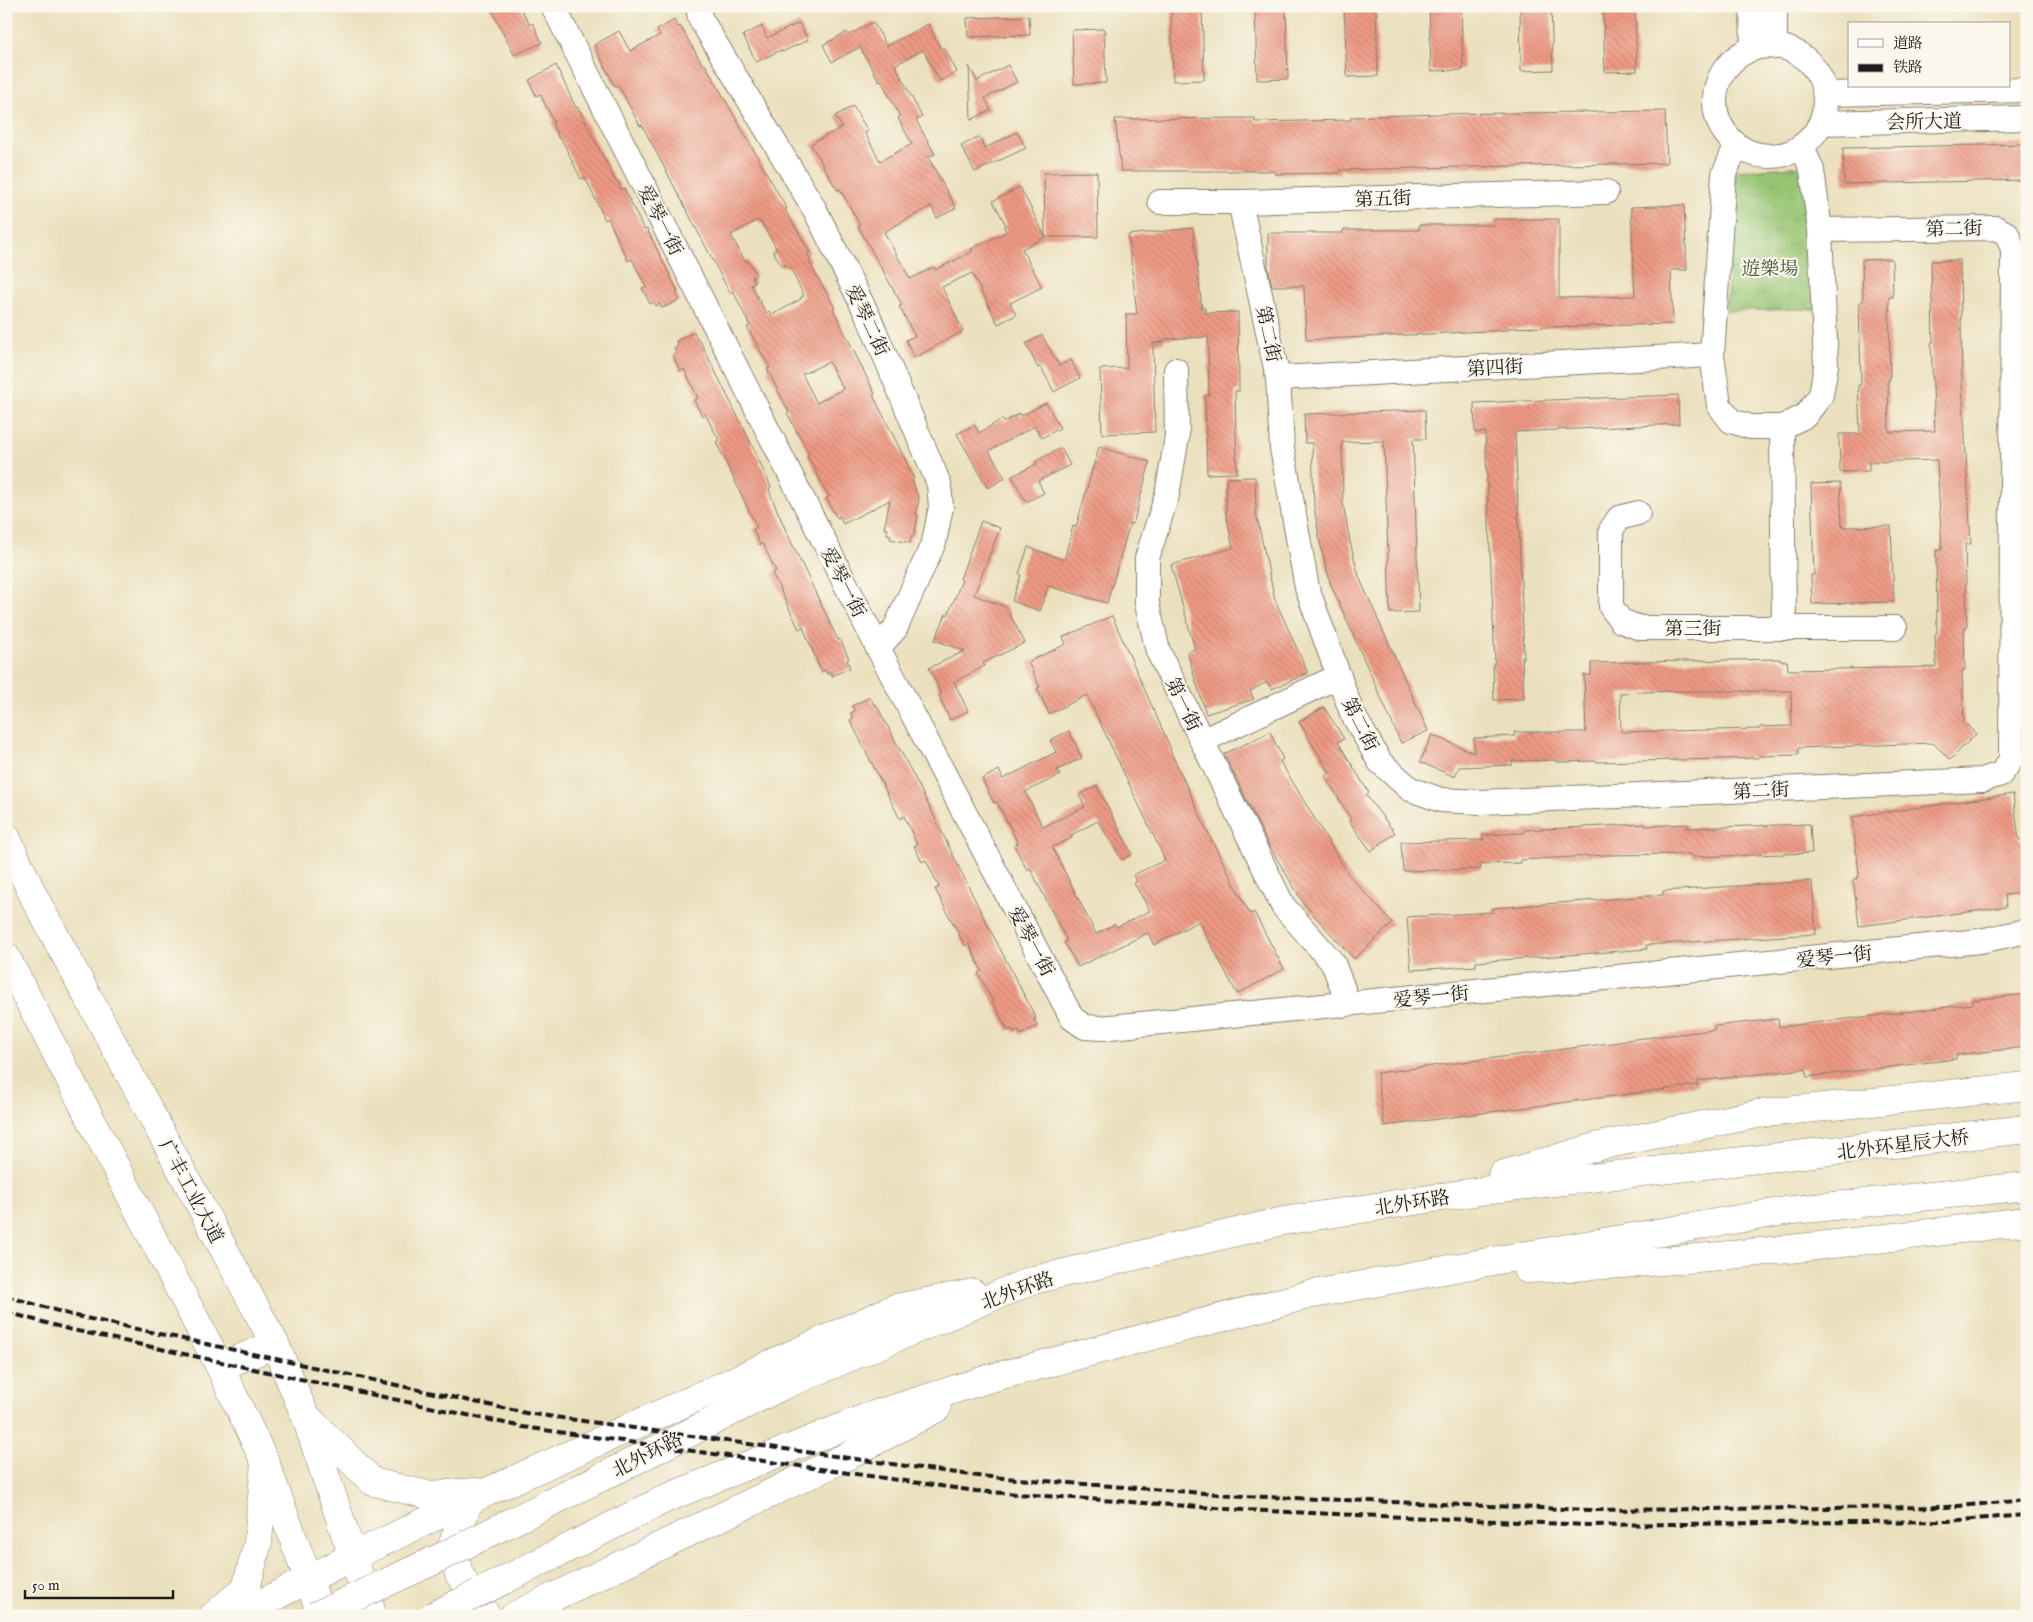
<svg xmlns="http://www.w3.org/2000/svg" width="2033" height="1622" font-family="'IM FELL English','Noto Serif SC',serif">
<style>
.grass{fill:url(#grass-tufts);stroke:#597048}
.building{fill:url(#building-back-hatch);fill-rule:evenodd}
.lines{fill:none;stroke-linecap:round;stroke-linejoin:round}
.minor-casing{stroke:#847e6d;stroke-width:26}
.tertiary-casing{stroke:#847e6d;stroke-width:29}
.trunk-casing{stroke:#847e6d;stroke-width:29}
.minor{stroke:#fff;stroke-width:24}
.tertiary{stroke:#fff;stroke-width:28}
.trunk{stroke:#fff;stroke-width:28}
.rail{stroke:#1c1c1c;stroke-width:4;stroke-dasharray:8 4;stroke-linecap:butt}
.trunk-bridge-casing{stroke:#847e6d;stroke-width:29;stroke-linecap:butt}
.trunk-bridge{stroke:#fff;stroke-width:28}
.labels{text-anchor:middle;stroke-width:4;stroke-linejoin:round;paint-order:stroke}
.street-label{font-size:19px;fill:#1c1c1c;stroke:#fbf7ec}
.park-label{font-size:19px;fill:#47573a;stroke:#fbf7ec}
</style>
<defs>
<pattern id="grass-tufts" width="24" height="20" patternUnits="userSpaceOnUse" patternTransform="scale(1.25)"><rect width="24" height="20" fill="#96c573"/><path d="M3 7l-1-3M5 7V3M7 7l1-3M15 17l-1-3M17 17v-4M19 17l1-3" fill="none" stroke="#81a963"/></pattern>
<pattern id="building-back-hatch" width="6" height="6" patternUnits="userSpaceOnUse" patternTransform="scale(1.25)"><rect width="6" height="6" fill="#ed9984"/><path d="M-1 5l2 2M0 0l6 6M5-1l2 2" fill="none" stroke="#cb8371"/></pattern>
</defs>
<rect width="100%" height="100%" fill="#fbf7ec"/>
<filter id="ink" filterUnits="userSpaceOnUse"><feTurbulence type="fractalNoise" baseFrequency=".02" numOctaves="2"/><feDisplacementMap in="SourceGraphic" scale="10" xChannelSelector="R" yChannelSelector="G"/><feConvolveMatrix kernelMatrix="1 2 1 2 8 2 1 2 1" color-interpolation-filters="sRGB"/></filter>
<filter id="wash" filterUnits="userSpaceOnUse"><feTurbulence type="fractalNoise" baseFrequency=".0096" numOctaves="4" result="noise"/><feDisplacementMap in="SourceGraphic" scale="20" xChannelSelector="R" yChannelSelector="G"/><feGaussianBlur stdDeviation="1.12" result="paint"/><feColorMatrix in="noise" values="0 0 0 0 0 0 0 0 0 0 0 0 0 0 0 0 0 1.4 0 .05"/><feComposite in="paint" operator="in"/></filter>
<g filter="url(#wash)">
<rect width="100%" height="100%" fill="#ebe0be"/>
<polygon class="grass" points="1804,166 1816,309 1726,311 1736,171"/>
<g id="blocks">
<g class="building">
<polygon points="490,6 519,6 530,25 533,23 542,43 514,55"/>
<polygon points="1171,6 1202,6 1204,80 1173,81"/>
<polygon points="1255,6 1286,6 1288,79 1257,80"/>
<polygon points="1344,6 1376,6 1378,76 1347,77"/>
<polygon points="1429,6 1461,6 1463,70 1431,71"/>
<polygon points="1520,6 1551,6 1553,70 1521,71"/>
<polygon points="1603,6 1635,6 1637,71 1605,72"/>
<polygon points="1029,16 1030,35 968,37 967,18"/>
<path d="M674,20L678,27L680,26L703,65L705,64L787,209L785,210L810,252L807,254L811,260L809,262L835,308L833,309L875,394L873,395L905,459L914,479L912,480L919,499L916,514L918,515L914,536H911L910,543L890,539L891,535L887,534L888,529H884L890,500L843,524L839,516L837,518L826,498L829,497L807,455L809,454L787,413L789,412L767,369L770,368L747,327L750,326L733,291L730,293L642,125L640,126L622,92L618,85L615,86L594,45L619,31L630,51L660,35L657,30ZM758,220L760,223L761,222L777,249L773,251L782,267L786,264L788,268L790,267L804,296L800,298L801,299L772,315L769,311L766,313L751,285L755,283L752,277L756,275L748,260L745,261L731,235ZM829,362L843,389L817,403L802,374Z"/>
<polygon points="873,22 887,46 928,24 941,49 944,47 957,72 940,81 923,50 895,65 922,117 916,120 935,154 928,157 956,208 937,218 931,206 884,232 910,279 934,267 935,270 972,252 971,249 1006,232 1004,227 1006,225 993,201 1020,187 1045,236 1044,173 1097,172 1098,237 1045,237 1022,249 1042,287 1010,303 1016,315 998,324 972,273 942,287 963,331 914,358 906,340 915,336 899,306 902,305 858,226 860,225 840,189 837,190 811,144 842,127 835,116 853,106 868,131 865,133 880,161 912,144 898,118 900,117 893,103 881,80 879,81 860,47 832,62 823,45 847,32 849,35"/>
<polygon points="799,23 808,40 782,52 781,50 756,62 743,35 762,26 767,38"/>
<polygon points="1104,29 1106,83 1074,84 1072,30"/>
<polygon points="556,65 576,108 578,107 616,182 618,181 621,189 624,188 644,230 647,229 678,292 676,293 680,300 662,308 660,304 656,306 654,302 650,304 642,288 646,287 632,259 628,261 608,218 605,220 585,177 581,179 561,138 559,139 552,123 554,122 540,94 536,96 529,80"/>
<polygon points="1008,65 1017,82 985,98 991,110 971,120 969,66 977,81"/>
<polygon points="1665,111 1667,163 1418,168 1340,170 1340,173 1275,174 1275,171 1121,171 1115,119 1255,118 1255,122 1351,120 1351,117 1438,114"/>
<polygon points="1017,132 1026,148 975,172 961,146 979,137 985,148"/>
<polygon points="2026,144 2027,180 1844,184 1843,148"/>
<polygon points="1684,205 1687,270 1671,270 1673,324 1508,328 1508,330 1306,340 1304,286 1272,286 1268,267 1268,233 1343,233 1343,230 1419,230 1419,225 1494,225 1494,219 1559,219 1559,298 1635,296 1631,207"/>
<polygon points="1193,228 1202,308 1205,308 1205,313 1238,312 1239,391 1235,391 1237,473 1207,474 1205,395 1209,395 1208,337 1164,339 1164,342 1153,343 1155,432 1102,434 1100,369 1127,368 1126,314 1137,314 1128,235"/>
<path d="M1892,259L1893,297H1889L1890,380H1888L1889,432L1935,431L1931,343L1933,342L1931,261L1960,260L1962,382L1971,544H1965L1967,628H1964L1965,670H1962L1964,722L1976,734L1950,760L1933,743L1798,748V755L1759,756V758L1597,762V761L1556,762V760L1512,761V765L1459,767L1455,777L1420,762L1432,735L1474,753V738L1515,736L1514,732H1586L1584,675H1591V663L1780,659V661H1787L1788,670L1936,667L1935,634L1937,633L1936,550H1942L1937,460L1869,462V471L1840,472L1839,434H1860L1858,385H1861L1859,302H1863L1862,260ZM1668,691H1791L1792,726L1760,727V729L1621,732L1620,693Z"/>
<polygon points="694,332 697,340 699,339 752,445 771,487 769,489 771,496 787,533 838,640 840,639 849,659 847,660 850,668 832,676 831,672 827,674 825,670 821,671 803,627 799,629 772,573 776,571 763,544 760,545 753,529 757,527 716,442 719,440 705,414 702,416 694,400 698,398 692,385 684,369 680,371 673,355 677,353 674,348 678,346 676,341"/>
<polygon points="1042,335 1059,366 1071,360 1080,378 1054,392 1041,367 1038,368 1026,344"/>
<polygon points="1678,395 1679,424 1515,432 1524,657 1522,657 1524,699 1494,700 1493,663 1495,663 1485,432 1475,433 1474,403"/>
<polygon points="1046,403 1060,428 1042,438 1035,426 989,451 1005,478 988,488 957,434 974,425 979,433 1002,419 1004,422 1020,413 1021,416"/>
<polygon points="1425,410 1426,439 1413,439 1419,612 1390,613 1384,441 1342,442 1343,503 1350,542 1359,577 1428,731 1401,743 1331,585 1320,543 1314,506 1312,443 1305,443 1304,414"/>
<polygon points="1099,447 1150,462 1133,524 1130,523 1107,603 1048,586 1040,611 1012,601 1021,575 1019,574 1028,547 1064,560 1073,526 1076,527"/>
<polygon points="1061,448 1070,465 1038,481 1044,493 1026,502 1012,476 1037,464 1036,461"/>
<polygon points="1255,477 1256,513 1275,600 1308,673 1272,689 1267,682 1250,691 1254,699 1206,714 1187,652 1195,649 1171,565 1233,548 1226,514 1226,478"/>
<polygon points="1840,483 1842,527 1891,526 1894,602 1812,604 1811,575 1814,575 1811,484"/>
<polygon points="981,521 1000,528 974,595 1006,607 1025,643 983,663 985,666 954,682 968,711 950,720 939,695 941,693 929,668 965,651 935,640 946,614 948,615 962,580 960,579"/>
<polygon points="1112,616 1171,749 1170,750 1209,835 1250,914 1254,912 1284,969 1237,994 1199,921 1154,945 1148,933 1078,967 1064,942 1067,941 1030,868 1027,870 1014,845 1018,843 997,802 994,803 982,779 999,770 1003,779 1056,752 1050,740 1069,731 1082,758 1057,770 1060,775 1025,792 1043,827 1085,807 1079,795 1097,786 1132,854 1122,860 1098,821 1071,835 1072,838 1052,847 1096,934 1115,924 1117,927 1150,911 1134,883 1137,882 1133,875 1165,860 1087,695 1049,714 1037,688 1040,687 1028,662 1066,644 1063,637"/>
<polygon points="870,697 874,705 876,704 919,786 982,914 1036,1018 1034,1019 1037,1026 1020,1035 1018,1031 1014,1033 1012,1029 1008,1031 978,973 982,971 969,944 965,946 935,889 939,887 926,860 922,862 914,846 917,845 904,816 900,819 850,720 853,718 851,713 855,711 852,706"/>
<polygon points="1324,707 1344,739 1338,742 1369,793 1366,795 1395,833 1371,851 1349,821 1351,819 1325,776 1330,773 1299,722"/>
<polygon points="1270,732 1283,759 1280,761 1348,874 1393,923 1354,959 1304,904 1268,844 1224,754"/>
<polygon points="2013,794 2019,840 2027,839 2027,892 2005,895 2006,907 1859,926 1853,879 1858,878 1859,873 1852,817"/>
<polygon points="1645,824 1645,826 1688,824 1688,828 1810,824 1812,853 1692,857 1692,854 1606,855 1521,860 1521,863 1480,864 1481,869 1403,871 1401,842 1483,840 1483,835 1524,833 1524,830"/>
<polygon points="1812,881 1816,934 1646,945 1647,949 1476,962 1476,966 1411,970 1407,917 1493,912 1493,908 1663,895 1663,891"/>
<polygon points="2027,994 2027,1047 1956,1055 1956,1059 1807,1077 1806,1069 1697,1081 1698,1085 1384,1126 1377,1073 1627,1041 1627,1040 1714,1030 1714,1026 1778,1019 1779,1027 1972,1004 1972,1000"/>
</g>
</g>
</g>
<g filter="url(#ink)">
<use href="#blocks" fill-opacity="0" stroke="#847e6d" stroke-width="1"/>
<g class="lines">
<g class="minor-casing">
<g id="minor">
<polyline points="553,6 878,648 1072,1018 1085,1027 1101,1028 1980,941 2027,931"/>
<polyline points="698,6 700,18 815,210 869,318 939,484 941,507 934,542 895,629 878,648"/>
<polyline points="1752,6 1753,48"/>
<circle cx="1770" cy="101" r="55"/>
<polyline points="1775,47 1775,6"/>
<polyline points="1825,94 2027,90"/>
<polyline points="1821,123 2027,118"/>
<polyline points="1736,146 1724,174 1712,355 1719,405 1731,421 1751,427 1782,427 1805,416 1821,395 1826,366 1820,230 1812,170 1802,146"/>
<polyline points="1160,202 1240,202 1606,192"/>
<polyline points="1240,202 1278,378 1282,448 1307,588 1352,713 1380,762 1410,789 1441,800 1481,802 1982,780 2001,774 2011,760 2013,249 2007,234 1996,228 1820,230"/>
<polyline points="1176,370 1177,437 1167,495 1147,558 1147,604 1158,651 1283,906 1333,963 1343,989 1344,1005"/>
<polyline points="1278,378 1712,355"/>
<polyline points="1782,427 1784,627"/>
<polyline points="1638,513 1619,518 1611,530 1611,607 1621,621 1640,628 1895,628"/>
<polyline points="1202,741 1339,676"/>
</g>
</g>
<g class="tertiary-casing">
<g id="tertiary">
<polyline points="6,837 34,897 275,1344 305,1415 373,1616"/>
<polyline points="6,957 220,1367 265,1462 322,1616"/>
<polyline points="220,1367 275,1344"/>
</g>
</g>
<g class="trunk-casing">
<g id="trunk">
<polyline points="1502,1175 1599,1146 1757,1114 2027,1086"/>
<path d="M1527,1269C1694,1263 1860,1241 2027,1221"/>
<polyline points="305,1415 373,1482 428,1495 477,1492"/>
<polyline points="618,1469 782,1386 1030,1281 1283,1221 1501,1188 2027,1129"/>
<polyline points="667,1498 870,1416 991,1378 1308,1295 1504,1259 1785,1211 2027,1186"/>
<polyline points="469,1501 452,1546 459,1574 487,1616"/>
<polyline points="213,1616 246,1588 258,1542 265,1462"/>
<polyline points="237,1616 353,1556 489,1491 895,1308 973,1293"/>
<polyline points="514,1616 842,1459 937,1408"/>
</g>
</g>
<use href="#minor" class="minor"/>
<use href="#tertiary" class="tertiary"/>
<use href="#trunk" class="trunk"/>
<g class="rail">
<polyline points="6,1296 72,1315 526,1413 978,1476 1244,1496 1589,1510 1947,1507 2027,1500"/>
<polyline points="6,1312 68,1329 523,1427 976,1491 1243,1510 1588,1525 1947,1521 2027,1515"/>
</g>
<g class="trunk-bridge-casing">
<g id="trunk-bridge">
<polyline points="315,1616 439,1558 618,1469"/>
<polyline points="433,1616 667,1498"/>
</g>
</g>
<use href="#trunk-bridge" class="trunk-bridge"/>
</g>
</g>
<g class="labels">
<g class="street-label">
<text transform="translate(1924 121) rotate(-1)" y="7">会所大道</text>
<text transform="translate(1383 198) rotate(-2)" y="7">第五街</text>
<text transform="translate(661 220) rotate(63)" y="7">爱琴一街</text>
<text transform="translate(1954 228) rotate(-1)" y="7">第二街</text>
<text transform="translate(868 320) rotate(65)" y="7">爱琴二街</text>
<text transform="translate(1269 334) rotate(78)" y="7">第二街</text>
<text transform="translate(1495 367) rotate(-3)" y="7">第四街</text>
<text transform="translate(844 582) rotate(63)" y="7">爱琴一街</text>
<text x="1693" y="635">第三街</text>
<text transform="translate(1184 704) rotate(64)" y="7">第一街</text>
<text transform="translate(1361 724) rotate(63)" y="7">第二街</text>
<text transform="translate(1761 790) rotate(-3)" y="7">第二街</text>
<text transform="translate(1032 941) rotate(62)" y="7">爱琴一街</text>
<text transform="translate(1834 956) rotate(-6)" y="7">爱琴一街</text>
<text transform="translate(1431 996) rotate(-6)" y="7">爱琴一街</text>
<text transform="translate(1903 1144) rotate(-7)" y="7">北外环星辰大桥</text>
<text transform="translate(192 1191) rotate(62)" y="7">广丰工业大道</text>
<text transform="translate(1412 1202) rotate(-9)" y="7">北外环路</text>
<text transform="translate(1017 1290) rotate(-20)" y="7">北外环路</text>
<text transform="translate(647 1454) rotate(-27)" y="7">北外环路</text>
</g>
<g class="park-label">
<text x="1770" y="275">遊樂場</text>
</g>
</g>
<rect width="2033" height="1622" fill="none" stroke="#fbf7ec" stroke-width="25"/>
<rect x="1848" y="22" width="162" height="65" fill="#fbf7ec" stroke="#a29f99"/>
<rect x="1858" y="39" width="25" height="8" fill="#ffffff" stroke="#a29f99"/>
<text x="1893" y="48" font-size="15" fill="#1c1c1c">道路</text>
<rect x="1858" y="64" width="25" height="8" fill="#1c1c1c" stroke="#a29f99"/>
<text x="1893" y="72" font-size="15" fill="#1c1c1c">铁路</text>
<path d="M25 1590v8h148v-8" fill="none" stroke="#1c1c1c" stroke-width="2.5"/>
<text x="32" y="1590" font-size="15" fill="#1c1c1c" stroke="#fbf7ec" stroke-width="4" paint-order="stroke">50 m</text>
</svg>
